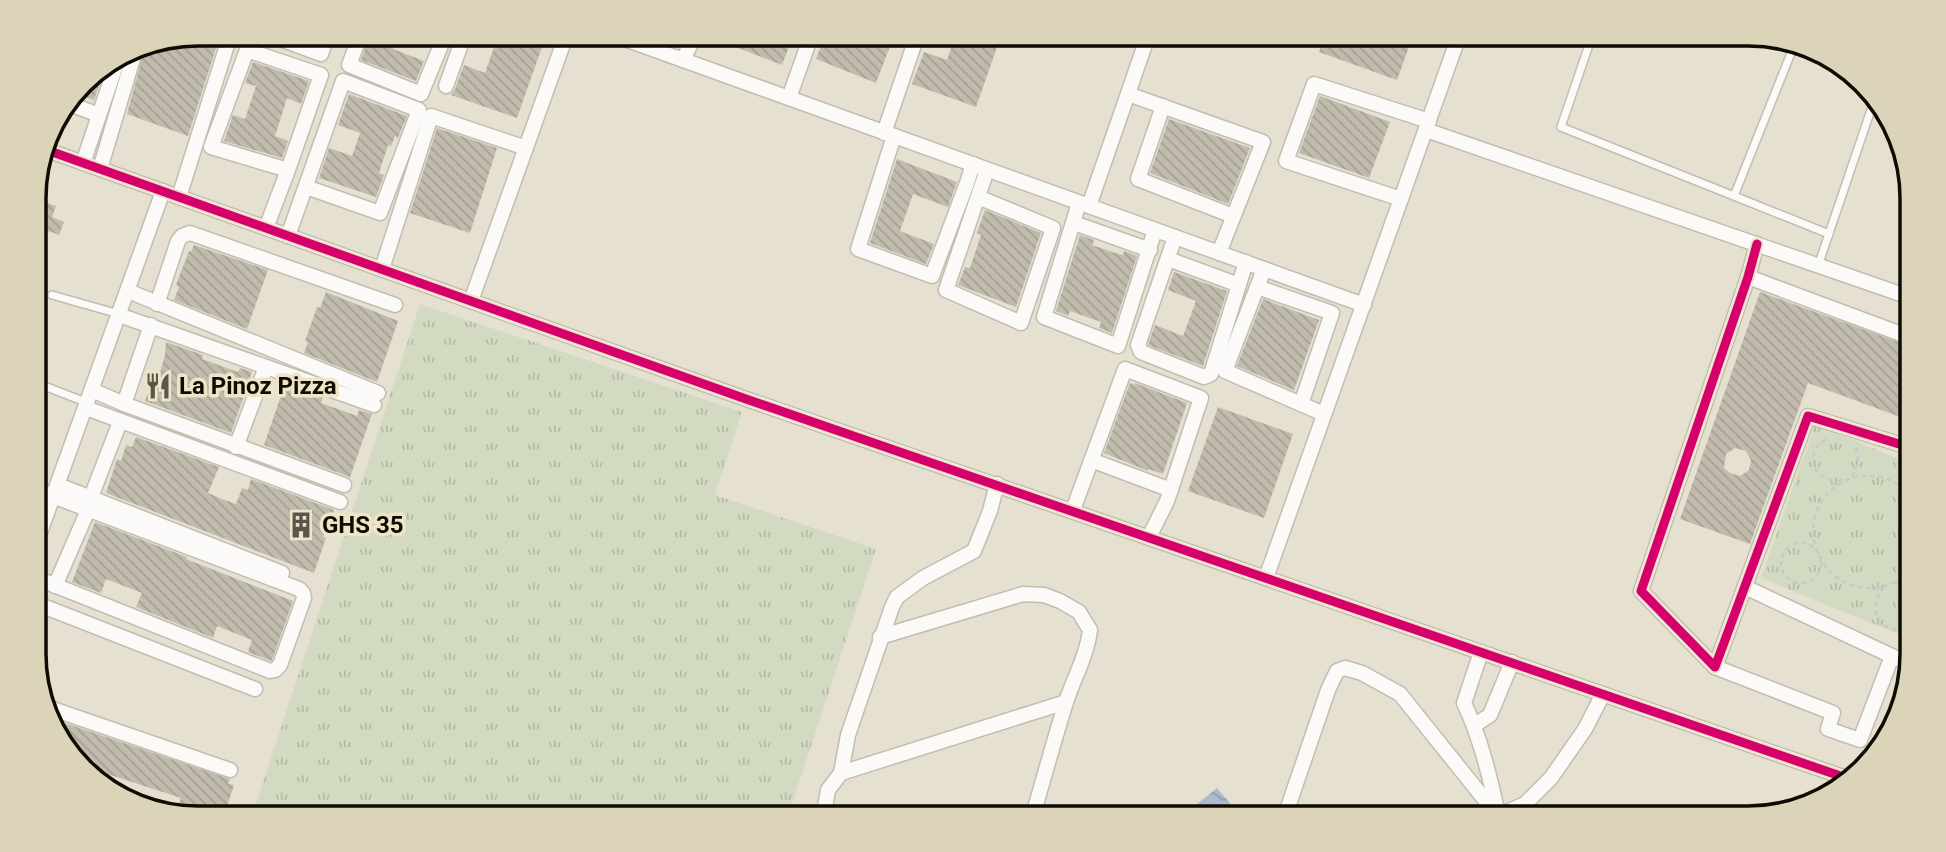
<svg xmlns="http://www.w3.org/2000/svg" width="1946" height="852" font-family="Roboto,sans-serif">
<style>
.grass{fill:url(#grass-tufts)}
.water{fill:url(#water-waves)}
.building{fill:url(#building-back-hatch);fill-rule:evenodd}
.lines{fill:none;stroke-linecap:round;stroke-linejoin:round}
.service-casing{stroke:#c2bdb1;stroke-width:10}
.minor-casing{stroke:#c2bdb1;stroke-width:17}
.path{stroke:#cbc9c5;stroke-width:2.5;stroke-dasharray:5 3.5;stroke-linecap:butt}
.service{stroke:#fbfaf8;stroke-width:7}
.minor{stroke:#fbfaf8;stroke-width:14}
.cycleway-casing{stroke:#eee5c8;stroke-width:13}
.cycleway{stroke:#d6006c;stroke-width:9}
.labels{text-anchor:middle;stroke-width:7;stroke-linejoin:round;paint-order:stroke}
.poi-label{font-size:24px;font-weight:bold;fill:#0f0c04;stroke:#eee5c8;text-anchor:start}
.rim{fill:none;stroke:#0f0c04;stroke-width:3.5}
</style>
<defs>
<pattern id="grass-tufts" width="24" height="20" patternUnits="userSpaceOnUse" patternTransform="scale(1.75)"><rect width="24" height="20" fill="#d3dac2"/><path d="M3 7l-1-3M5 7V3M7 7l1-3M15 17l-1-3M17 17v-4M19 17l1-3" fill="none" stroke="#b4baa5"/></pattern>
<pattern id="water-waves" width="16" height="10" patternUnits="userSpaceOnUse" patternTransform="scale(1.75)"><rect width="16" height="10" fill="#acbacd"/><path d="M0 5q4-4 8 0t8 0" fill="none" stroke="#939fae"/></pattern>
<pattern id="building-back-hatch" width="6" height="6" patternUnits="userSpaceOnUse" patternTransform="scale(1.75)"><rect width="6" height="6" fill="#c0bbac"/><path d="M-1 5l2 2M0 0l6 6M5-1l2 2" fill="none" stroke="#a4a092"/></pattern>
</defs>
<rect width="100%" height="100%" fill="#e6e0d0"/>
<g class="grass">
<polygon points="420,304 742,412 715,495 876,549 787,819 251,819"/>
<polygon points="1815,425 1912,464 1913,640 1761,578"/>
</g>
<path class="water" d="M1217,788L1230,803C1212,822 1206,819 1181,819L1179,812L1196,805Z"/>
<g class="building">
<polygon points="370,33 399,33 393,49 424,61 416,81 361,60"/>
<polygon points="499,33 547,33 517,118 451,95 455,89 464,65 485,73"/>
<polygon points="706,33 794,33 782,65 705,35"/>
<polygon points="826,33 895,33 876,83 816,59"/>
<polygon points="956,33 1002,33 976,107 912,84 924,52 947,60"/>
<polygon points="1325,33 1414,33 1397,80 1319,52"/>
<polygon points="186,36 216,48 188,136 127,114 146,43"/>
<polygon points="253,62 309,81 301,104 287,98 275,136 288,141 282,158 224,141 233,115 245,119 256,86 245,83"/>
<polygon points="106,64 94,100 75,93 89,74"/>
<polygon points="349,94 407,116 398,138 395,136 391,146 388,145 379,173 384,175 376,197 319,178 329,148 352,156 360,133 338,125"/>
<polygon points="1320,96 1390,122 1369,178 1299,153"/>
<polygon points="1169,119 1250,148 1228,204 1150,173"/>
<polygon points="437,128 497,148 470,233 410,213"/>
<polygon points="897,159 957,182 948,207 913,194 900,231 934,244 926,264 870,243"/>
<polygon points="34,198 56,206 52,217 64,222 59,235 49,231 35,267"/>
<polygon points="985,210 1041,233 1016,307 958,285 965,267 970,268 981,235 977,233"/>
<polygon points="1080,235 1094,240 1092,245 1118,254 1123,255 1124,251 1137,256 1112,333 1099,328 1101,322 1070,311 1068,316 1056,311"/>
<polygon points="194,245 268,270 247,329 174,300 179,287 176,285 189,251 191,252"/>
<polygon points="1174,272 1227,291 1203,366 1148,345 1155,325 1183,336 1196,301 1168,290"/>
<polygon points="326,292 398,321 377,382 304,353 308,342 305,341 317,307 320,308"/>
<path d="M1760,292L1912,347V394L1903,418L1808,383L1750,544L1680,519ZM1735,448L1746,451L1751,460L1749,470L1740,476L1730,473L1724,468L1726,454Z"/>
<polygon points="1263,299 1319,320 1294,390 1237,366"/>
<polygon points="166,342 203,355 202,359 238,372 240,368 252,372 231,433 145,401 152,381 157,383 165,355"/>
<polygon points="1130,383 1135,385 1135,383 1187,403 1163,474 1148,469 1148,471 1104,453"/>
<polygon points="285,384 323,397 321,403 357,416 359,410 372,414 350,477 264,445"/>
<polygon points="1218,407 1293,434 1264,518 1188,491"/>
<polygon points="136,437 219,467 208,493 222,499 236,504 242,488 248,490 251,479 334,510 323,537 326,538 314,573 106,493 117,459 121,461 126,445 132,447"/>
<polygon points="95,522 187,557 186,559 293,601 272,660 271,661 248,652 252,640 217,626 213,638 136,607 142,593 106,579 101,593 72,582"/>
<polygon points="53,719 230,779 228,784 234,785 223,819 198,819 176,814 181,798 80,765 67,755"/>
</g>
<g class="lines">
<g class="service-casing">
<g id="service">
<polyline points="1579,33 1591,39 1561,127 1734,196"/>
<polyline points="1795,43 1734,196 1829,234"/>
<polyline points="1818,266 1876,95"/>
<polyline points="52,295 119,314"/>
<polyline points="34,382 88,403"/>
</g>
</g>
<g class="minor-casing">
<g id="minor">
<polyline points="264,33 321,54 328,33"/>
<polyline points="361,33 349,65 421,94 446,33"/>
<polyline points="608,33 1364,305"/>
<polyline points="683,60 696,33"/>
<polyline points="446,86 465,33"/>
<polyline points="1128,94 1263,142 1219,253"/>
<polyline points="789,98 812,33"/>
<polyline points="67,103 99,115"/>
<polyline points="1163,106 1138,179 1233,216"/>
<polyline points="1426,130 1912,298"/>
<polyline points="884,133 918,33"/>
<polyline points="894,136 858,249 932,276 967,183 973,164"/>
<polyline points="44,149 746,399 1852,780"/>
<polyline points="83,163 119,56"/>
<polyline points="100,169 137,45"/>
<polyline points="179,197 228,42 203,33"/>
<polyline points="978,197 1053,228 1021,323 946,290 987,170"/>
<polyline points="1401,199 1286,161 1314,84 1429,121"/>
<polyline points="1079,203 1044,317 1118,346 1155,230"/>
<polyline points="1089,206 1149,33"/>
<polyline points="1074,223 1150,250"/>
<polyline points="266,228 288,170 321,75 247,50 211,147 288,170"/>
<polyline points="288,236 343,81 419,110 380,213 306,187"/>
<polyline points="1175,237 1138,345 1141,352 1204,377 1211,374 1246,262"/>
<polyline points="1757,244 1748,277 1641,591 1715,667 1808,416 1912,448"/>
<polyline points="1168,259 1239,285"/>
<polyline points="382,269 431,116 526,148"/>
<polyline points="1264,269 1225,371 1324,414"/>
<polyline points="1748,277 1912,338"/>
<polyline points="1257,287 1332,313 1301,404"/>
<polyline points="128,291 378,393"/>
<polyline points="471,301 567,33"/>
<polyline points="157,304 178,241 182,236 190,233 395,305"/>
<polyline points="119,315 374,405"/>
<polyline points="92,390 124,404 344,485"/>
<polyline points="124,404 151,325"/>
<polyline points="86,408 340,502"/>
<polyline points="236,447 266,367"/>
<polyline points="1091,460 1171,490"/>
<polyline points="58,485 282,573"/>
<polyline points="34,489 299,589 303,593 304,598 280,665 275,670 270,671 34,577"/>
<polyline points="91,497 120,422"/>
<polyline points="1073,510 1125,369 1201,398 1167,501 1149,537"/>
<polyline points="34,549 163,191"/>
<polyline points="1266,578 1460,33"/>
<polyline points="55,586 88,510"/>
<polyline points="1745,587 1911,665"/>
<polyline points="35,603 255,689"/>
<path d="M880,637L1023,594L1044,595L1060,601L1079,612L1090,630C1087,655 1074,678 1066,702C1054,741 1043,780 1032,819"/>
<path d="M1481,652L1464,703C1480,737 1489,773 1497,810"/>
<polyline points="1715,667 1833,713 1828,729 1860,740 1892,656"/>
<polyline points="47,707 230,770"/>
<polyline points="1475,725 1490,715 1512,662"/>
<polyline points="841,773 1066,702"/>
<polyline points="1498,816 1525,804 1551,778 1585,729 1603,694"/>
<polyline points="823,819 828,790 841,773 848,735 892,607 897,597 923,578 974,551 990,511 997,484"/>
<polyline points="1284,819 1328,690 1337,671 1345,668 1362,673 1400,694 1498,816"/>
</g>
</g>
<g class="path">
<path d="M1826,439C1802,454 1814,483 1842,481"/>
<polyline points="1852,477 1858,462 1856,448"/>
<path d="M1912,495C1859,443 1785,506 1824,564C1833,578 1848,586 1865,588C1882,590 1901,582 1912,568"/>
<circle cx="1801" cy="563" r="20"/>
<polyline points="1896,582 1913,587"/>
<path d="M1884,587C1881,592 1877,597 1876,603C1872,626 1896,635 1913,627"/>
</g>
<use href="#service" class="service"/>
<use href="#minor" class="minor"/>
<g class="cycleway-casing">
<g id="cycleway">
<polyline points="44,149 746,399 1852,780"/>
<polyline points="1757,244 1748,277 1641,591 1715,667 1808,416 1912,448"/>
</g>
</g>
<use href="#cycleway" class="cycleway"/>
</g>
<defs>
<g id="restaurant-bare" transform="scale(2.1)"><path d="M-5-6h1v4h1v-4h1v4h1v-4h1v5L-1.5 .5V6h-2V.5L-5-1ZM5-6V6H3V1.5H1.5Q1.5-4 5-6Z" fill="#5a564b" stroke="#eee5c8" stroke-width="2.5" paint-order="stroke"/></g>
<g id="building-bare" transform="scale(2.1)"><path d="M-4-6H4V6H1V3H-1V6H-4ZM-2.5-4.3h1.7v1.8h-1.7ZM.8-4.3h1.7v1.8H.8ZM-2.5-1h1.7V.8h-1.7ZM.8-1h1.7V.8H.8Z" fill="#5a564b" stroke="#eee5c8" stroke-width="2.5" paint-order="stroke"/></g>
</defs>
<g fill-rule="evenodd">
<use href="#restaurant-bare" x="158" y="386"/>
<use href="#building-bare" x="301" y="525"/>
</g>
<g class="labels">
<g class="poi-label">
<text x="179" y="394">La Pinoz Pizza</text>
<text x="322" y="533">GHS 35</text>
</g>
</g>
<path d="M0 0H1946V852H0ZM198 46H1748A152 152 0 0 1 1900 198V654A152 152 0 0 1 1748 806H198A152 152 0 0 1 46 654V198A152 152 0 0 1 198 46Z" fill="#dcd4b8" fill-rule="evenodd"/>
<path class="rim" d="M198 46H1748A152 152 0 0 1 1900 198V654A152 152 0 0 1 1748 806H198A152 152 0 0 1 46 654V198A152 152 0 0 1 198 46Z"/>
</svg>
